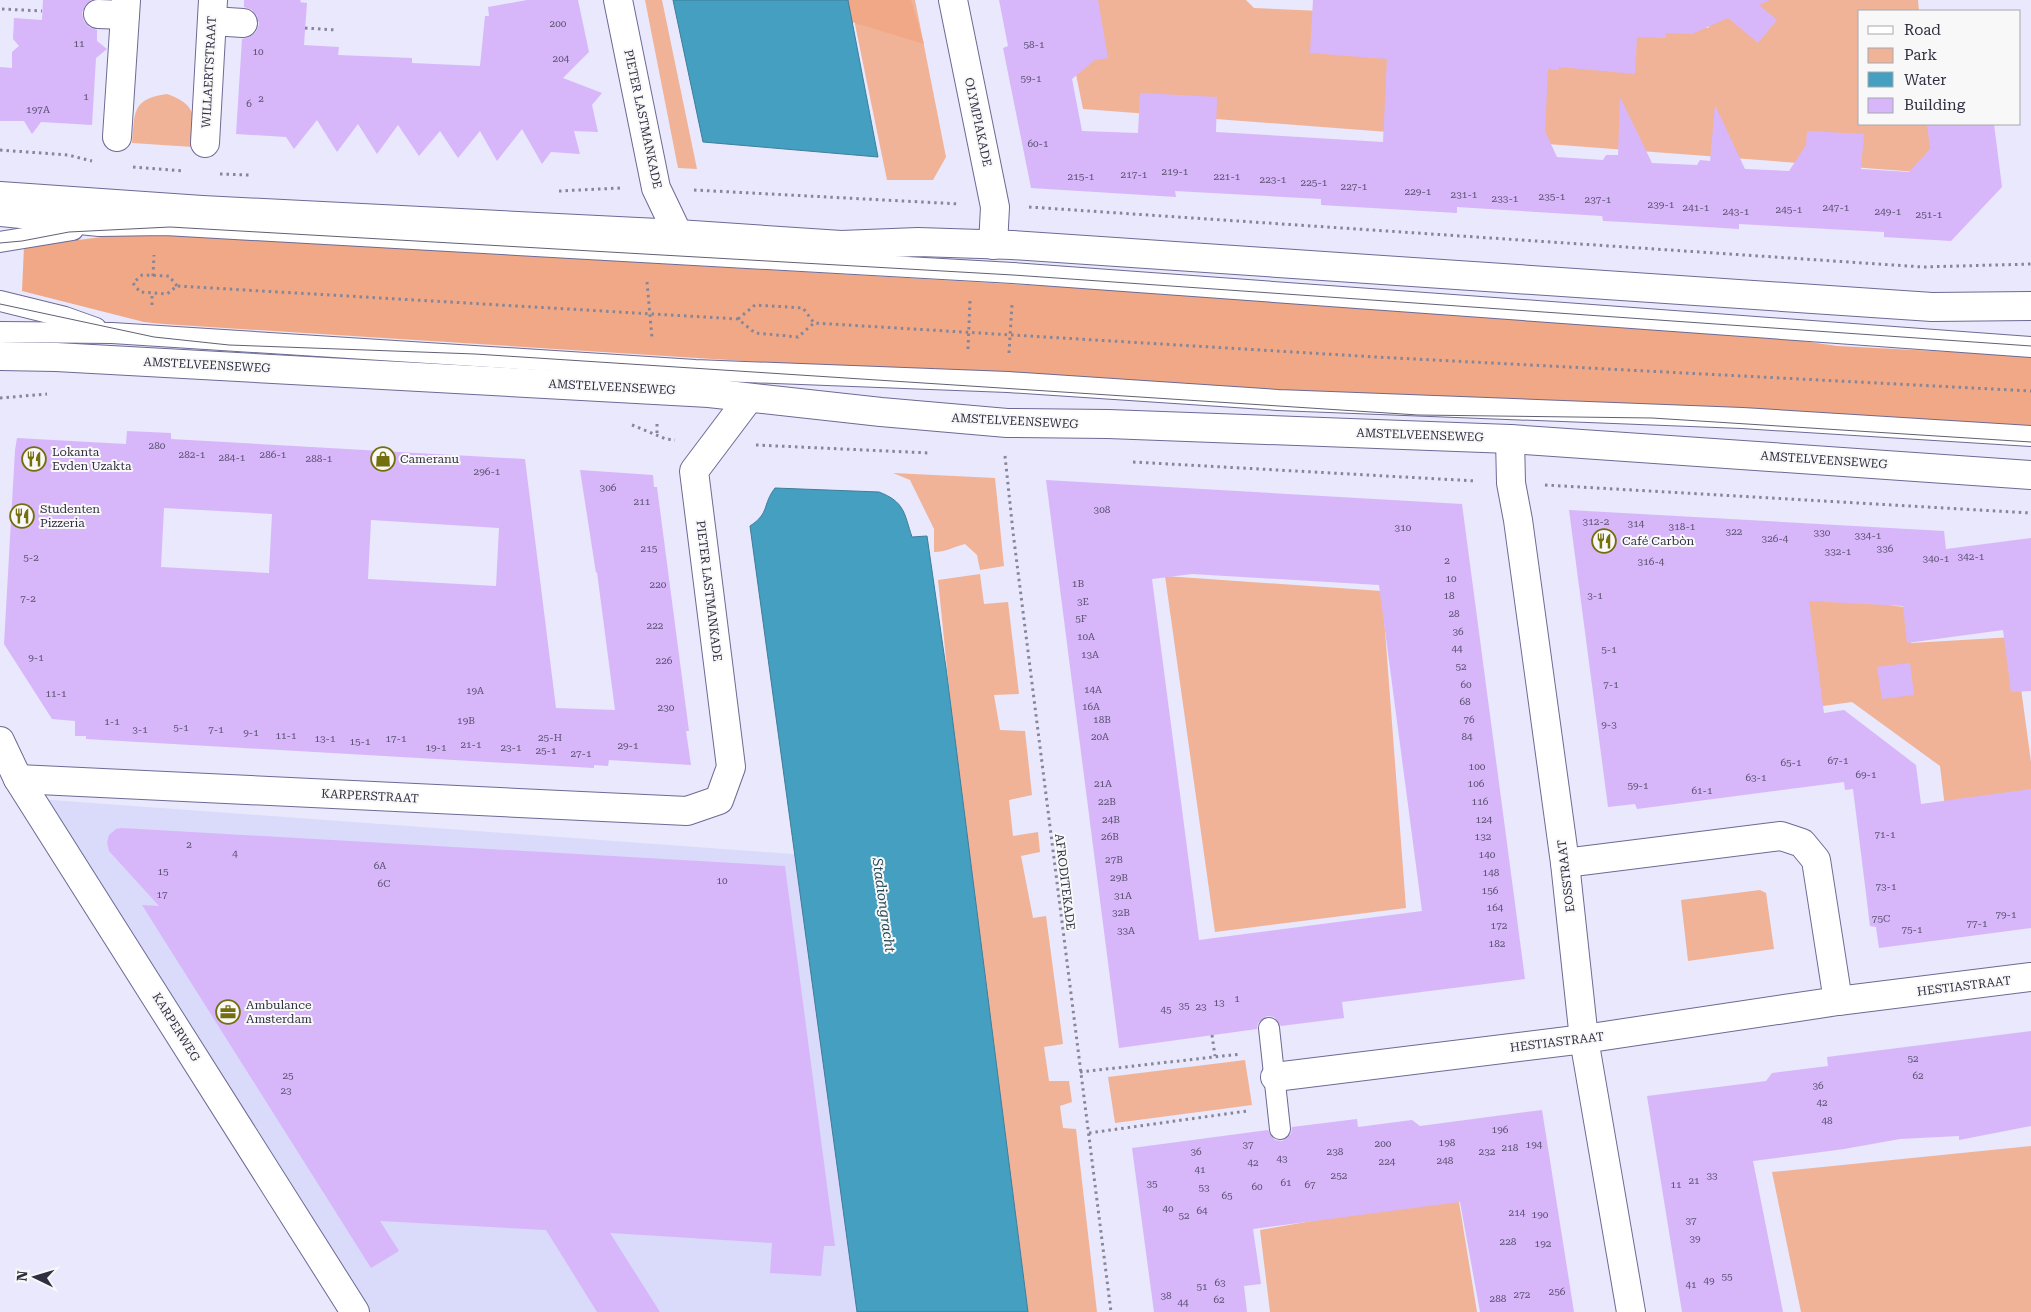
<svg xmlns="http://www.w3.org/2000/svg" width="2031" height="1312" font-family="'Roboto Serif',serif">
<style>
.built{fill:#dadafb}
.green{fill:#f0b397}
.forest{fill:#f1a886}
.water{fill:#459fc1;stroke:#3f7d9b}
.building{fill:#d7b7fa;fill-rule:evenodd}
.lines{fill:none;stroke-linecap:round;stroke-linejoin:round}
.service-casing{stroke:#6c6a94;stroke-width:22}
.pedestrian-casing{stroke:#6c6a94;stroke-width:30}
.minor-casing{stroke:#6c6a94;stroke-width:30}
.secondary-casing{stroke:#6c6a94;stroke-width:30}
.path{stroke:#878699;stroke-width:3;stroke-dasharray:2.5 4;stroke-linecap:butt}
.service{stroke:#fff;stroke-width:20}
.pedestrian{stroke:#fff;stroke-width:28}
.minor{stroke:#fff;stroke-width:28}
.secondary{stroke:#fff;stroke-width:28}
.tram{stroke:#616073;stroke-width:1}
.labels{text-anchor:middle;stroke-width:4;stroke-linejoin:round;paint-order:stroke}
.number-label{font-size:10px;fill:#5a5170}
.street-label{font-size:12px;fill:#302f42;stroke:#f8f8f8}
.poi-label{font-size:12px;fill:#302f42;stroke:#f8f8f8;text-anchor:start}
.water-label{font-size:14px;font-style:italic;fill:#1e4655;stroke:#f8f8f8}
</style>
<rect width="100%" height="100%" fill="#e9e8fc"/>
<polygon class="built" points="24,798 820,856 870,1312 368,1312"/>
<g class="green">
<polygon points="645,0 662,0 697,169 678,168"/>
<polygon points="850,0 915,0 946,157 933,180 887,180"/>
<polygon points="1061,0 1246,0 1254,8 1708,28 1731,0 1918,0 1919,11 1860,11 1860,124 1935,124 1942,171 1918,172 1083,109"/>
<path d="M167,94C198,105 195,118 193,147L132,143C135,113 131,99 167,94Z"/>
<path d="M893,473L995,478L1004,566L980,570L977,555L965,544C953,547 946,552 934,552V529L910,480Z"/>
<polygon points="980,574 984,604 1008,602 1019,694 994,695 1000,730 1025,731 1032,795 1009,800 1013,836 1038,832 1040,852 1021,856 1033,918 1046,916 1063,1044 1044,1047 1049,1081 1069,1081 1072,1102 1060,1106 1063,1128 1076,1129 1097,1312 1028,1312 953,728 938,580"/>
<polygon points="1655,575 1904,607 1911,643 2014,637 2031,762 2031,850 1951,858 1940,766 1852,702 1679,726"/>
<polygon points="1165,576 1382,591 1406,908 1215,932"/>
<polygon points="1760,890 1766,893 1774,949 1688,961 1681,900"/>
<polygon points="1245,1060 1252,1105 1115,1123 1108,1077"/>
<polygon points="2031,1146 2031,1312 1801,1312 1772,1172"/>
<polygon points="1458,1196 1477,1312 1270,1312 1260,1230"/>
</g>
<g class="forest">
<polygon points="848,0 911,0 924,44 852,22"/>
<polygon points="117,235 166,235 1339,303 1740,332 1837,346 2031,356 2031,428 1026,379 163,324 144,322 22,291 24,247"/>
</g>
<g class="water">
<polygon points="673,0 848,0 878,157 703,142"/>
<path d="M775,488L879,492C905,502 904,513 912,537L927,536L946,668L1028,1312H857L750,526C770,513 762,505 775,488Z"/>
</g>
<g class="building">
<polygon points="43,0 91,0 85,6 82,13 84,21 89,27 97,30 97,41 107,49 96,58 92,125 41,122 32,134 24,121 0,121 0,67 12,68 12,52 19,46 13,39 14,18 42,20"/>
<polygon points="244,0 301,0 300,2 307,3 304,45 339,47 338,55 412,58 412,63 480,66 485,16 489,16 488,7 527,0 578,0 589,52 563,78 602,93 592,105 598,132 574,131 580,154 551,152 542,164 522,129 497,161 480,131 458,158 440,131 419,156 398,125 377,154 358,124 337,152 317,120 294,149 286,137 236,134 242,39 249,37 256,32 259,24 257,16 252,10 244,7"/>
<polygon points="999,0 1098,0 1108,58 1095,60 1072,79 1082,131 1138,133 1140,93 1217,97 1216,132 1383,142 1387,59 1310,53 1313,0 1770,0 1759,5 1777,20 1758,43 1728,18 1692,34 1666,33 1666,38 1637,37 1635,74 1559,67 1559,70 1548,69 1545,131 1557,157 1603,160 1606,155 1618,155 1620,97 1652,163 1697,165 1700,160 1710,161 1715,105 1745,169 1789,171 1806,145 1807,131 1864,134 1861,169 1909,172 1930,149 1927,124 1994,124 2002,187 1951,241 1884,237 1884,232 1739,224 1739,229 1624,222 1603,221 1602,216 1457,207 1457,213 1321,205 1321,199 1175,191 1176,197 1031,188 1003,48 1008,46"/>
<path d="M127,431L171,433V439L525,459L556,708L615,710L597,572L596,573L580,470L653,475L654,487H657L689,731H686L691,765L609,760L608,766L594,765V768L86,739V736H75V721L52,719L4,644L15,450L17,438L126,444ZM164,508L272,514L269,573L161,567ZM371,520L499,528L496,586L368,579Z"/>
<path d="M1046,480L1462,504L1525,979L1342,1002L1344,1018L1281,1026L1274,1017L1267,1016L1258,1023L1257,1029L1119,1048ZM1192,574L1379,585L1422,911L1199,940L1152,579Z"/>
<polygon points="1569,510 1944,531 1946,549 2031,538 2031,691 2011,692 2003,630 1907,643 1903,606 1809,601 1824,713 1844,710 1916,765 1921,804 2031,789 2031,928 1879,948 1876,927 1870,926 1853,789 1845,790 1844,782 1637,809 1635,804 1608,807"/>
<polygon points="1910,663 1914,695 1882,699 1877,667"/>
<polygon points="122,828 785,866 835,1246 824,1246 821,1276 770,1273 772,1243 610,1233 660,1312 597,1312 546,1230 380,1221 399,1251 371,1268 142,905 159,906 109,851 107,843 109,835 116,829"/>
<polygon points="2031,1031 2031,1126 1959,1140 1959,1136 1900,1139 1844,1149 1753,1161 1783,1312 1682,1312 1647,1096 1766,1081 1772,1073 1828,1066 1827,1057"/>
<polygon points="1542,1110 1574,1312 1480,1312 1460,1202 1253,1229 1261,1284 1244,1286 1247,1312 1154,1312 1132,1148 1268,1130 1275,1140 1282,1141 1291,1134 1292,1127 1357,1119 1358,1127 1412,1120 1420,1126"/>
</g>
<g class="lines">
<g class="service-casing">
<g id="service">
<polyline points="0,216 99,226 165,225 1013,273 2031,347"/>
<polyline points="0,242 73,230"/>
<polyline points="0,301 65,317 96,328"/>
<polyline points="0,332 112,333 695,370 1008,382 1278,400 1742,418 2031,436"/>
<polyline points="1269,1028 1280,1129"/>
</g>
</g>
<g class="pedestrian-casing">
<g id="pedestrian">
<polyline points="98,14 125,15"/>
<polyline points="212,21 243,23"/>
<polyline points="117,137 126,0"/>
<polyline points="205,143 213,0"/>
</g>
</g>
<g class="minor-casing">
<g id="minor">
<polyline points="618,0 656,188 678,234"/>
<polyline points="953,0 995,207 993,245"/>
<polyline points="1510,439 1511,483 1518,520 1565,863 1584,1039 1631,1312"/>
<polyline points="0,741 18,779 355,1312"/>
<polyline points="18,779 687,811 719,800 731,767 694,471 749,398"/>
<polyline points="1565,863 1781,836 1802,843 1816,860 1838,1001"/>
<polyline points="1275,1077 1584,1039 1838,1001 2031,977"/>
</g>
</g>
<g class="secondary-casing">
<g id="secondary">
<polyline points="0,196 202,210 678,234 841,245 918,242 1012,245 1932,307 2031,306"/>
<polyline points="0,356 56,357 709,393 881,412 1007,423 1108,424 1510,439 2031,475"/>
</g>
</g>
<g class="path">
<polyline points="2,9 42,11"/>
<polyline points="305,28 336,30"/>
<polyline points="0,150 68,155 92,161"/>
<polyline points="133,167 184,171"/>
<polyline points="220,174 249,175"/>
<polyline points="694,190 960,204"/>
<polyline points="559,191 621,188"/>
<polyline points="1029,207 1923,267 2031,264"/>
<polyline points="153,276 154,255"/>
<polyline points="647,282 652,338"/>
<polyline points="177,286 169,276 142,275 133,283 140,292 167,294 177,286 738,319 755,333 798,337 814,323 1376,357 2031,391"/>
<polyline points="152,305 152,293"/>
<polyline points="738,319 755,305 803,308 814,323"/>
<polyline points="968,349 970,301"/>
<polyline points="1009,353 1012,304"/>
<polyline points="0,398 47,394"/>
<polyline points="657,424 657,436"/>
<polyline points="632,425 666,439 675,440"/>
<polyline points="756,445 930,453"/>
<polyline points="1005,456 1013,532 1111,1312"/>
<polyline points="1133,462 1476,481"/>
<polyline points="1545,485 2031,513"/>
<polyline points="1212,1035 1215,1056"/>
<polyline points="1080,1072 1241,1054"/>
<polyline points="1089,1133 1247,1111"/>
</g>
<use href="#service" class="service"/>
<use href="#pedestrian" class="pedestrian"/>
<use href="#minor" class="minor"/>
<use href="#secondary" class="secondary"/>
<g class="tram">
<polyline points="0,243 22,241 69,232 170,227 1013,275 2031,346"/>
<polyline points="0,304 154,337 229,345 475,354 1418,415 1652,418 2031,442"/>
</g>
</g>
<defs>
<g id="restaurant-ring" transform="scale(1.25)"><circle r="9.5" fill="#f8f8f8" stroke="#746f0e" stroke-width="1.5"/><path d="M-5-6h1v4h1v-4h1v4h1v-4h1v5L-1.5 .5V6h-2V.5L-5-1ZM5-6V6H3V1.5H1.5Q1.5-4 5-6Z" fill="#746f0e"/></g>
<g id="shop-ring" transform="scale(1.25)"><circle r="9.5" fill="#f8f8f8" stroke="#746f0e" stroke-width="1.5"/><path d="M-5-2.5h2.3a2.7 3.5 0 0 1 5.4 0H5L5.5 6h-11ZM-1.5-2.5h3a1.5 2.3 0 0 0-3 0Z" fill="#746f0e"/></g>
<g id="office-ring" transform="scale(1.25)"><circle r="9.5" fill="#f8f8f8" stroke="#746f0e" stroke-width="1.5"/><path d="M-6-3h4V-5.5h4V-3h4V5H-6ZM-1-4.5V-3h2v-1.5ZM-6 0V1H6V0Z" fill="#746f0e"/></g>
</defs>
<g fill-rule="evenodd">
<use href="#restaurant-ring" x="34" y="459"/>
<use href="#shop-ring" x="383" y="459"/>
<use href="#restaurant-ring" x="22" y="516"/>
<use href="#restaurant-ring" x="1604" y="541"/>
<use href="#office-ring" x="228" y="1012"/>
</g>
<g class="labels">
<g class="number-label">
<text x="558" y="27">200</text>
<text x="79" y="47">11</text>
<text x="1034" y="48">58-1</text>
<text x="258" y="55">10</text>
<text x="561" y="62">204</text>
<text x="1031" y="82">59-1</text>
<text x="86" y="100">1</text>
<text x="261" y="102">2</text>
<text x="249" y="107">6</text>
<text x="38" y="113">197A</text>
<text x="1038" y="147">60-1</text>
<text x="1175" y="175">219-1</text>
<text x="1134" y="178">217-1</text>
<text x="1081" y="180">215-1</text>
<text x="1227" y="180">221-1</text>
<text x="1273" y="183">223-1</text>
<text x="1314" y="186">225-1</text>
<text x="1354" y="190">227-1</text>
<text x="1418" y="195">229-1</text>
<text x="1464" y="198">231-1</text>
<text x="1552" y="200">235-1</text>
<text x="1505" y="202">233-1</text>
<text x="1598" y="203">237-1</text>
<text x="1661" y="208">239-1</text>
<text x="1696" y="211">241-1</text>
<text x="1836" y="211">247-1</text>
<text x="1789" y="213">245-1</text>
<text x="1736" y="215">243-1</text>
<text x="1888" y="215">249-1</text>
<text x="1929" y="218">251-1</text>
<text x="157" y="449">280</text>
<text x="192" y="458">282-1</text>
<text x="273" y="458">286-1</text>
<text x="232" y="461">284-1</text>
<text x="319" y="462">288-1</text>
<text x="487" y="475">296-1</text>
<text x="608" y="491">306</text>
<text x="642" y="505">211</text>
<text x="1102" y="513">308</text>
<text x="1596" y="525">312-2</text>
<text x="1636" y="527">314</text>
<text x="1682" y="530">318-1</text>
<text x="1403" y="531">310</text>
<text x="1734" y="535">322</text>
<text x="1822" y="536">330</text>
<text x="1868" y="539">334-1</text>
<text x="1775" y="542">326-4</text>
<text x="649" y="552">215</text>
<text x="1885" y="552">336</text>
<text x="1838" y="555">332-1</text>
<text x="1971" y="560">342-1</text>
<text x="31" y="561">5-2</text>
<text x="1936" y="562">340-1</text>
<text x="1447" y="564">2</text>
<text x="1651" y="565">316-4</text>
<text x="1451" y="582">10</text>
<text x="1078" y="587">1B</text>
<text x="658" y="588">220</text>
<text x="1449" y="599">18</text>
<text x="1595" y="599">3-1</text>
<text x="28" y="602">7-2</text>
<text x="1083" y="605">3E</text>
<text x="1454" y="617">28</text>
<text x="1081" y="622">5F</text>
<text x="655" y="629">222</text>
<text x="1458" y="635">36</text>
<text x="1086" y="640">10A</text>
<text x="1457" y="652">44</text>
<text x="1609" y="653">5-1</text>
<text x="1090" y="658">13A</text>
<text x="36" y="661">9-1</text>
<text x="664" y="664">226</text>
<text x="1461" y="670">52</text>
<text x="1466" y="688">60</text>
<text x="1611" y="688">7-1</text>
<text x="1093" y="693">14A</text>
<text x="475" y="694">19A</text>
<text x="56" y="697">11-1</text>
<text x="1465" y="705">68</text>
<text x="1091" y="710">16A</text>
<text x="666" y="711">230</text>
<text x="1102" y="723">18B</text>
<text x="1469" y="723">76</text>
<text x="466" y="724">19B</text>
<text x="112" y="725">1-1</text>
<text x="1609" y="728">9-3</text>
<text x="181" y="731">5-1</text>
<text x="140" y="733">3-1</text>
<text x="216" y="733">7-1</text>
<text x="251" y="736">9-1</text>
<text x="286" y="739">11-1</text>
<text x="1100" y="740">20A</text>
<text x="1467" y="740">84</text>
<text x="550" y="741">25-H</text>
<text x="325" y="742">13-1</text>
<text x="396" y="742">17-1</text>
<text x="360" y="745">15-1</text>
<text x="471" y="748">21-1</text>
<text x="628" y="749">29-1</text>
<text x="436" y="751">19-1</text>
<text x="511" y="751">23-1</text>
<text x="546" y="754">25-1</text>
<text x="581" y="757">27-1</text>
<text x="1838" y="764">67-1</text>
<text x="1791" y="766">65-1</text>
<text x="1477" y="770">100</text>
<text x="1866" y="778">69-1</text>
<text x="1756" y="781">63-1</text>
<text x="1103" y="787">21A</text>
<text x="1476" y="787">106</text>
<text x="1638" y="789">59-1</text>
<text x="1702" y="794">61-1</text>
<text x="1107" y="805">22B</text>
<text x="1480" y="805">116</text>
<text x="1111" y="823">24B</text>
<text x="1484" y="823">124</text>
<text x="1885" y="838">71-1</text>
<text x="1110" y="840">26B</text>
<text x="1483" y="840">132</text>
<text x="189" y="848">2</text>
<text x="235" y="857">4</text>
<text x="1487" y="858">140</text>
<text x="1114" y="863">27B</text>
<text x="380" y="869">6A</text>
<text x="163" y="875">15</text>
<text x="1491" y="876">148</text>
<text x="1119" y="881">29B</text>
<text x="722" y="884">10</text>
<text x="384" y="887">6C</text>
<text x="1886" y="890">73-1</text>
<text x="1490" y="894">156</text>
<text x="162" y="898">17</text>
<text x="1123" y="899">31A</text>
<text x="1495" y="911">164</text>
<text x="1121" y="916">32B</text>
<text x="2006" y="918">79-1</text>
<text x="1881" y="922">75C</text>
<text x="1977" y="927">77-1</text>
<text x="1499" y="929">172</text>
<text x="1912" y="933">75-1</text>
<text x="1126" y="934">33A</text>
<text x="1497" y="947">182</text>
<text x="1237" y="1002">1</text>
<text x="1219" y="1006">13</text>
<text x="1184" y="1009">35</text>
<text x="1201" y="1010">23</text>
<text x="1166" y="1013">45</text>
<text x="1913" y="1062">52</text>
<text x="288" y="1079">25</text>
<text x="1918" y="1079">62</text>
<text x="1818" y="1089">36</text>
<text x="286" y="1094">23</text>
<text x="1822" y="1106">42</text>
<text x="1827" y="1124">48</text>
<text x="1500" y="1133">196</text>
<text x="1447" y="1146">198</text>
<text x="1383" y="1147">200</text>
<text x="1248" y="1148">37</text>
<text x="1534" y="1148">194</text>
<text x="1510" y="1151">218</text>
<text x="1196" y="1155">36</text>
<text x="1335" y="1155">238</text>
<text x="1487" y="1155">232</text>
<text x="1282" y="1162">43</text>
<text x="1445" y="1164">248</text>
<text x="1387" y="1165">224</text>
<text x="1253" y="1166">42</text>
<text x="1200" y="1173">41</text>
<text x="1339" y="1179">252</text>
<text x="1712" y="1179">33</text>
<text x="1694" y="1184">21</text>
<text x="1286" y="1186">61</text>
<text x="1152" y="1187">35</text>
<text x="1310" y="1188">67</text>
<text x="1676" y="1188">11</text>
<text x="1257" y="1190">60</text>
<text x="1204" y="1191">53</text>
<text x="1227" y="1199">65</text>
<text x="1168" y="1212">40</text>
<text x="1202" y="1214">64</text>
<text x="1517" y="1216">214</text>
<text x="1540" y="1218">190</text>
<text x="1184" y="1219">52</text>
<text x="1691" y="1224">37</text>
<text x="1695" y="1242">39</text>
<text x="1508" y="1245">228</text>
<text x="1543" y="1247">192</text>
<text x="1727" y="1280">55</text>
<text x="1709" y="1284">49</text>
<text x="1220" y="1286">63</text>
<text x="1691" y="1288">41</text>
<text x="1202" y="1290">51</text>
<text x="1557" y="1295">256</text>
<text x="1522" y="1298">272</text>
<text x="1166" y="1299">38</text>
<text x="1498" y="1302">288</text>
<text x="1219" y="1303">62</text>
<text x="1183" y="1306">44</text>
</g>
<g class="street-label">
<text transform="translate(209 72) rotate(-87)" y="4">WILLAERTSTRAAT</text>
<text transform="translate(643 119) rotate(78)" y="4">PIETER LASTMANKADE</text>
<text transform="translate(978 122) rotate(78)" y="4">OLYMPIAKADE</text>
<text transform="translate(207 365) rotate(3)" y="4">AMSTELVEENSEWEG</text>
<text transform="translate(612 387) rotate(3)" y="4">AMSTELVEENSEWEG</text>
<text transform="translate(1015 421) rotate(3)" y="4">AMSTELVEENSEWEG</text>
<text transform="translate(1420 435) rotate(2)" y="4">AMSTELVEENSEWEG</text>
<text transform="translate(1824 460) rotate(4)" y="4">AMSTELVEENSEWEG</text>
<text transform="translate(709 591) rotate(83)" y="4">PIETER LASTMANKADE</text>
<text transform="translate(370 796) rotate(3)" y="4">KARPERSTRAAT</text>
<text transform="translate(1566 876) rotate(-97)" y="4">EOSSTRAAT</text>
<text transform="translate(1065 882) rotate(83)" y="4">AFRODITEKADE</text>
<text transform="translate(1964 986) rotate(-7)" y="4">HESTIASTRAAT</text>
<text transform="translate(176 1027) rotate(58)" y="4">KARPERWEG</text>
<text transform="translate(1557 1042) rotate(-7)" y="4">HESTIASTRAAT</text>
</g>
<g class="poi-label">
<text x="52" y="456">Lokanta<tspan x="52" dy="14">Evden Uzakta</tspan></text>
<text x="400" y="463">Cameranu</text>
<text x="40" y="513">Studenten<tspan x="40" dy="14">Pizzeria</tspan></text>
<text x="1622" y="545">Café Carbòn</text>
<text x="246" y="1009">Ambulance<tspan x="246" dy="14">Amsterdam</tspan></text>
</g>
<g class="water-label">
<text transform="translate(884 905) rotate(82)" y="5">Stadiongracht</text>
</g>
</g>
<rect x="1858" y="10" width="162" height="115" fill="#f8f8f8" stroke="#a8a8af"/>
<rect x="1868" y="26" width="25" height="8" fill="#ffffff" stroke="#a8a8af"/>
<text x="1904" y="35" font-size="15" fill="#302f42">Road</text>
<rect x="1868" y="48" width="25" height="15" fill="#f0b397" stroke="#a8a8af"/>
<text x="1904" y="60" font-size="15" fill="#302f42">Park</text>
<rect x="1868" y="72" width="25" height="15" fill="#459fc1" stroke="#a8a8af"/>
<text x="1904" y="85" font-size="15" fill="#302f42">Water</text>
<rect x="1868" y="98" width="25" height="15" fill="#d7b7fa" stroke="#a8a8af"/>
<text x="1904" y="110" font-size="15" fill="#302f42">Building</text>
<g transform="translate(35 1277) rotate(275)" stroke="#f8f8f8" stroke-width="4" paint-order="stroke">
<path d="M0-4L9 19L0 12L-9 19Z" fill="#302f42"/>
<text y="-8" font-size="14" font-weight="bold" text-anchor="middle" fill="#302f42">N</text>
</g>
</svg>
